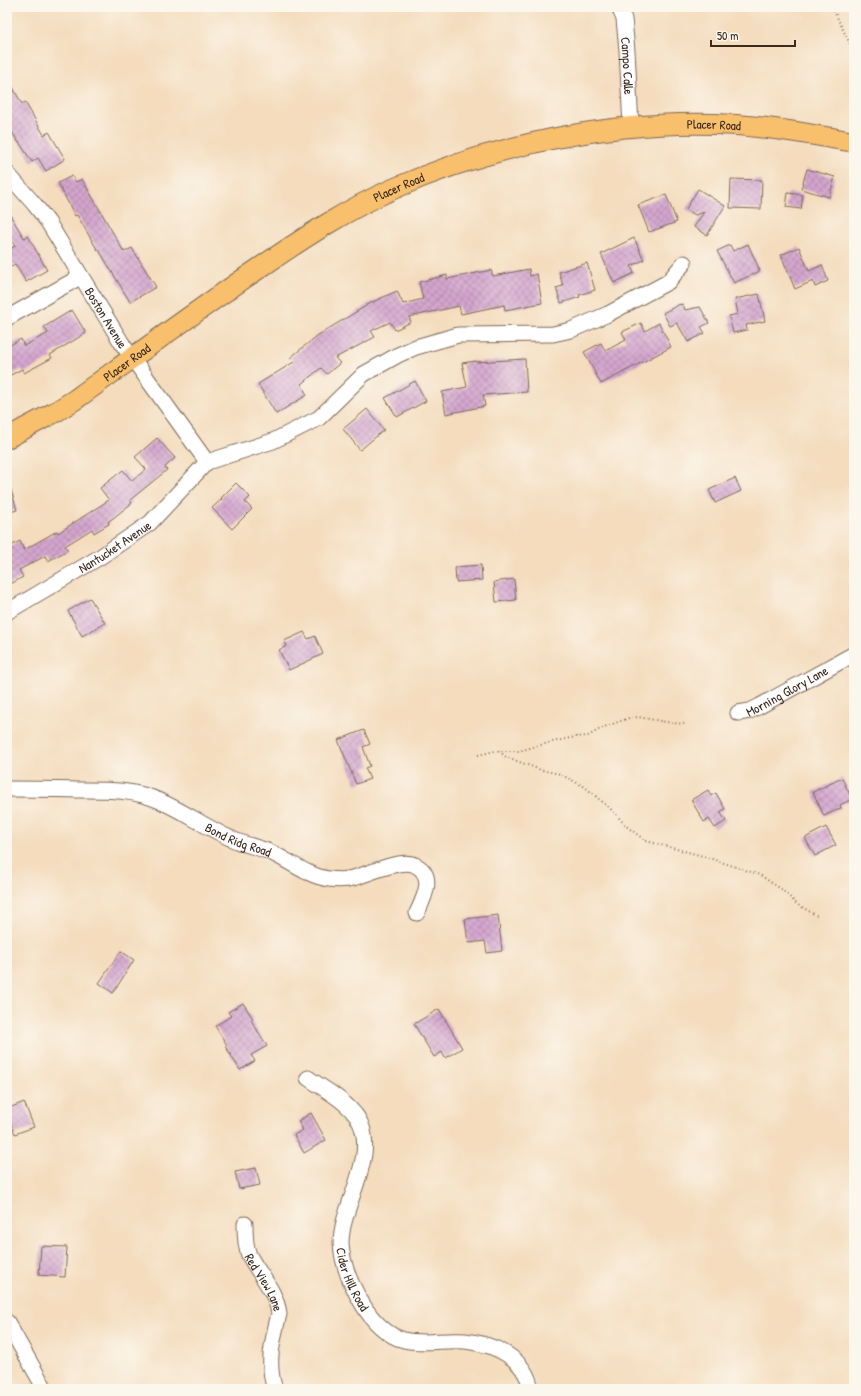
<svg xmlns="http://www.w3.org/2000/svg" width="861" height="1396" font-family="'Patrick Hand',sans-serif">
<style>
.building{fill:url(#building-cross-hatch)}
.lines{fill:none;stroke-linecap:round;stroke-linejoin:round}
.minor-casing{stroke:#7c6856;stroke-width:17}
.major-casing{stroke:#7c6856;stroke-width:22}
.path{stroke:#7c6856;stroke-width:2;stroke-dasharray:1 3;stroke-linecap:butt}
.minor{stroke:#fff;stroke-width:15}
.major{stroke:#f8bf6c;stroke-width:20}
.labels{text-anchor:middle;stroke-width:4;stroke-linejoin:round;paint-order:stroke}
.street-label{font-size:13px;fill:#3b2a1e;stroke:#fbf7ec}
</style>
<defs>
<pattern id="building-cross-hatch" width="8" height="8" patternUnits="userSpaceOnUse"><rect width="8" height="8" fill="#d4a6cf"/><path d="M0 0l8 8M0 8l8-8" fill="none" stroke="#ad87a7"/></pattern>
</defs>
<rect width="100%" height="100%" fill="#fbf7ec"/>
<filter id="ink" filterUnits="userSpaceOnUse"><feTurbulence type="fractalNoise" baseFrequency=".025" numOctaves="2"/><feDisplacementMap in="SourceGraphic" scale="8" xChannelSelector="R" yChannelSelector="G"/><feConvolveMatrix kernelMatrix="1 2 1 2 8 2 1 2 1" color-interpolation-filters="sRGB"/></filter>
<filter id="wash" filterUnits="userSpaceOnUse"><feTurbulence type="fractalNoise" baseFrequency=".012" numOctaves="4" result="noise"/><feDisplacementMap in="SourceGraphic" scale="16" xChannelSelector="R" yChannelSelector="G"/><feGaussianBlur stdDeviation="0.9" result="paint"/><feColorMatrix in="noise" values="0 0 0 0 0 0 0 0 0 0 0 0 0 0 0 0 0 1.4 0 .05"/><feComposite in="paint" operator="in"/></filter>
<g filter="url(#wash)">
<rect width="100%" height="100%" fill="#f4dcbd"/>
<g id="blocks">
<g class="building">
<polygon points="7,77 22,104 25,102 44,135 49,132 65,159 46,171 38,158 32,162 19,142 18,142 7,124"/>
<polygon points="807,169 835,177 829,197 801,189"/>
<polygon points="72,176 76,182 82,179 124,252 132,248 156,287 130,302 99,250 98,251 77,215 75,216 58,183"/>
<polygon points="731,179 762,180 761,209 730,208"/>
<polygon points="698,189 725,206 707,235 694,227 704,212 695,215 686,209"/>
<polygon points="788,193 803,195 801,209 786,207"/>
<polygon points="666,195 677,222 649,232 638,205"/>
<polygon points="7,210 24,238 28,236 47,270 26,282 15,264 10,267 7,261 7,256 11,254 8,250 15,246 7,232"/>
<polygon points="634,238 644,260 631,266 634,273 614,283 601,254"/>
<polygon points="748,244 760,271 734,283 717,251 730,245 733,251"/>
<polygon points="799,247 809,271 822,265 828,281 815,287 813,281 795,289 781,255"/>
<polygon points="587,263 595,290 579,295 580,297 561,303 556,288 563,286 559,272"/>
<polygon points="529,269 530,276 537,274 542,303 505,310 504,305 461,314 459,306 409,317 411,322 395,330 390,322 371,331 375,337 335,358 340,363 327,374 321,368 301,384 307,395 276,414 258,384 294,362 290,358 318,335 366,306 366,305 397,291 403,304 423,299 419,282 447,275 447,279 491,270 493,276"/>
<polygon points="759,294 765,321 746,325 747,330 733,333 729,316 738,314 735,299"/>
<polygon points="680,304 680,305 683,304 685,310 700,307 709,323 701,327 705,333 688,342 677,323 670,326 663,313"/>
<polygon points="72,310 86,333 50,355 52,358 24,373 22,369 7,377 7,347 21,339 24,346 48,333 44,327"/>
<polygon points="641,323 645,331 659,323 671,347 601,384 584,352 601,343 605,351 626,340 622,332"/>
<polygon points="525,359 527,392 483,395 485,406 446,414 442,392 467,387 462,363 476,361 476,362"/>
<polygon points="415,381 426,401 397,417 385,398"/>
<polygon points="367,409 384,430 360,450 343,429"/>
<polygon points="157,438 175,458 165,467 167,470 130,500 132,503 108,522 109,524 94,533 92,529 65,546 68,550 48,561 45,556 19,570 23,577 7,586 7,548 20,541 24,550 57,531 58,533 109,500 100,488 123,470 132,481 146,469 135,457"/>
<polygon points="735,478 741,491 715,503 709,490"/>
<polygon points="7,483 9,483 17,510 7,513"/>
<polygon points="236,483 250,497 245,502 252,509 232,529 212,508 222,499 221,498"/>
<polygon points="481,565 482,580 456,582 455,567"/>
<polygon points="514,579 516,600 496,602 494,582"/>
<polygon points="90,598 105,623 82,636 68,611"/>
<polygon points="304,632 308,639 315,636 323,654 289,670 279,650 287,646 284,641"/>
<polygon points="364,730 370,744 363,747 370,766 365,768 370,779 356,784 338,740"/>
<polygon points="842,778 852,799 840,805 841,808 824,816 813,792"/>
<polygon points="708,790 711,796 716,793 725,809 720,812 726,821 715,828 709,819 704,822 691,800"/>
<polygon points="826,827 836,845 815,856 805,838"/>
<polygon points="498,915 502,951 487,953 485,941 468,943 465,919"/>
<polygon points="121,951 134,960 113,993 99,983"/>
<polygon points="243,1003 253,1019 251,1020 267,1046 251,1055 255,1061 240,1070 225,1046 227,1045 215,1026 231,1016 228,1012"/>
<polygon points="439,1009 462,1048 445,1058 442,1052 434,1057 414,1024"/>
<polygon points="24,1102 34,1127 15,1134 7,1114 7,1109"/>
<polygon points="311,1113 326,1140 304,1153 294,1135 303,1130 298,1121"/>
<polygon points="256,1168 260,1185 239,1189 235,1172"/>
<polygon points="41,1246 67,1247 65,1277 39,1275"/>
</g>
</g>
</g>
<g filter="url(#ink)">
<use href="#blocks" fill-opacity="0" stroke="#7c6856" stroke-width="1"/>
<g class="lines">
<g class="minor-casing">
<g id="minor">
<path id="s1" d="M619,7L624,19L627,51L631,126"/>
<path id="s2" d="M7,173L35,205L48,222L123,345L207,462"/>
<polyline points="7,318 80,277"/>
<path id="s3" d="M7,612L100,557L150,523L207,462L273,441L319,418L364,374L398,355L416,347L458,335L553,334L571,330L608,314L668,282L684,263"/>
<path id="s4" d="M738,713L750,711L760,706L854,654"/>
<path id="s5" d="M7,789C30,789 53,789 77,790C105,790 133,789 160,801C185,812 207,828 232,839C244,845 259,847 272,853C289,861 310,877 329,879C337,880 346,880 353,878C368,874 401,858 415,865C436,875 424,898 417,913"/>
<path id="s6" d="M308,1078C324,1089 345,1100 357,1117C381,1153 341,1204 341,1243C342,1266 352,1287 363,1305C372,1320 387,1336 404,1340C424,1345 445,1339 465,1341C494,1344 525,1357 531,1389"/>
<path id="s7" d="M245,1224C245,1234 245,1246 249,1255C259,1275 276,1290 279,1314C273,1338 266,1364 275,1389"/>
<polyline points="7,1322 45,1389"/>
</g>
</g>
<g class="major-casing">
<g id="major">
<path id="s8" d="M7,438L57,411L76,399C138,354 200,308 264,265C305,237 348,209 393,189C490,146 608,121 714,124C761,125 808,134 854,142"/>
</g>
</g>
<g class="path">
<polyline points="832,7 854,52"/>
<polyline points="499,751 506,757 541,770 560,774 585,787 614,812 626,826 646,841 703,856 760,875 781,889 798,905 819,917"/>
<polyline points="478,755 495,751 519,751 548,743 575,737 588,736 604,727 629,718 638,717 672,723 686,724"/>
</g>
<use href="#minor" class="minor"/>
<use href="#major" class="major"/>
</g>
</g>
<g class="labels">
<g class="street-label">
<text dy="5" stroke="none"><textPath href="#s1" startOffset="60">Campo Calle</textPath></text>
<text dy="5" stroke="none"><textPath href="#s8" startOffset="790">Placer Road</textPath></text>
<text dy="5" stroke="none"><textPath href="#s8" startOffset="466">Placer Road</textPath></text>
<text dy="5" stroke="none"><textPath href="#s2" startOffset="176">Boston Avenue</textPath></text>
<text dy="5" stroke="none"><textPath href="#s8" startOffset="142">Placer Road</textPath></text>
<text dy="5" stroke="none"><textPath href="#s3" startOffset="126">Nantucket Avenue</textPath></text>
<text dy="5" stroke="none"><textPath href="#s4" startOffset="54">Morning Glory Lane</textPath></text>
<text dy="5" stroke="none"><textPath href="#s5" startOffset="242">Bond Ridg Road</textPath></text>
<text dy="5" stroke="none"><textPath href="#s6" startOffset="232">Cider Hill Road</textPath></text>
<text dy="5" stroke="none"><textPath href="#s7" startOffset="63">Red View Lane</textPath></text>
</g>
</g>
<rect width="861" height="1396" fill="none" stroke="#fbf7ec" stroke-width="24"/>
<path d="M711 40v6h84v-6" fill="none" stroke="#3b2a1e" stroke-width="2"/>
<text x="717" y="40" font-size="12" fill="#3b2a1e" stroke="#fbf7ec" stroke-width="3" paint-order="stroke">50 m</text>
</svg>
